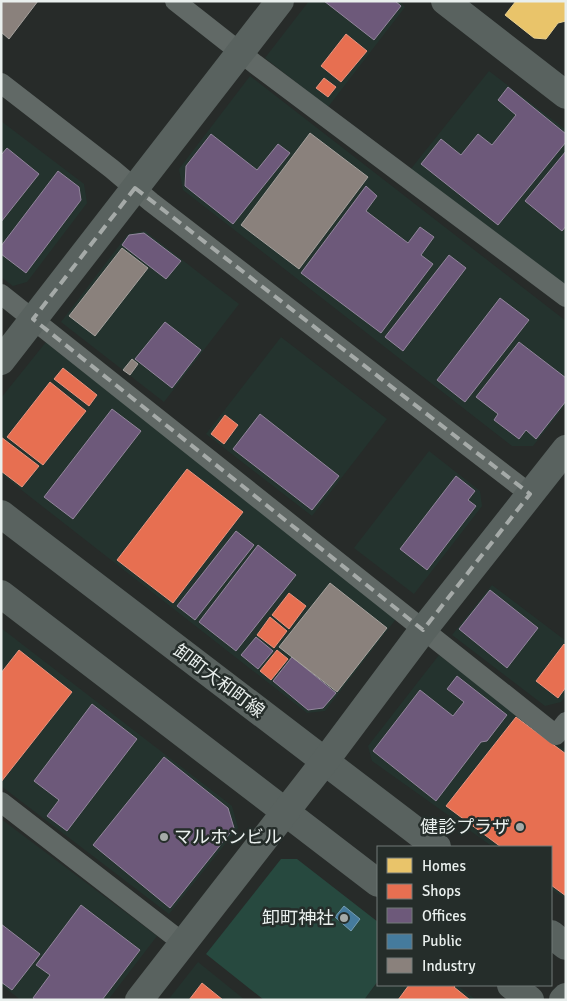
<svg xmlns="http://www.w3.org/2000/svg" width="567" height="1001" font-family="Signika,'Noto Sans JP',sans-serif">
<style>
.built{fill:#24332e}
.green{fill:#27493f}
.homes{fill:#e9c46a;stroke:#e9d191}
.shops{fill:#e76f51;stroke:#e89580}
.offices{fill:#6d597a;stroke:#92869c}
.public{fill:#457b9d;stroke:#769eb5}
.industry{fill:#8a817c;stroke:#a6a29e}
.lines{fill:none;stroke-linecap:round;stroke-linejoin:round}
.street{stroke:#616966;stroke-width:20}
.secondary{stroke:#59625f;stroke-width:28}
.marked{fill:none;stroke:#a5aaa8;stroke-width:4;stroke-dasharray:10 6;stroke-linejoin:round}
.poi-dot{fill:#a5aaa8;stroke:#252d2a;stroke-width:2}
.labels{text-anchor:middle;stroke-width:5;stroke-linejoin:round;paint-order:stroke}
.street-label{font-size:18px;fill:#e9efed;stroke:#252d2a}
.poi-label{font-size:18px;fill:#e9efed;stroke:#252d2a;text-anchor:end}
</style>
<rect width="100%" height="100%" fill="#272b29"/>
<g class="built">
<polygon points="309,1 399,1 405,7 328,107 265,58"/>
<polygon points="489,71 566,130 566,290 410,170"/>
<polygon points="250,76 566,321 566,404 533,446 512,446 183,190 179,169"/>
<polygon points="1,121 84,184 87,203 27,282 13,286 1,277"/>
<polygon points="145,231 239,304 164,402 61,322 128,234"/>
<polygon points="281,337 387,419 312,516 206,434"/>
<polygon points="46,342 396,619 325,711 307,713 1,474 1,398"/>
<polygon points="429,451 480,491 482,506 414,594 354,548"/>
<polygon points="492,585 566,641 566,696 561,702 545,706 452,635"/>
<polygon points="1,628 232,806 238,828 169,914 1,786"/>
<polygon points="439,655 563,749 566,746 566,899 551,889 551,847 493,847 372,761 368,746"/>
<polygon points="1,819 157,936 108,1000 21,1000 1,985"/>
<polygon points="198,962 245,1000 168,1000"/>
<polygon points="378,982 378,985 457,985 476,1000 364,1000"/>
</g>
<polygon class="green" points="281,859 297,859 378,922 378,981 364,1000 264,1000 206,954"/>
<polygon class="homes" points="516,1 566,1 566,21 558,23 546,39 534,38 505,15"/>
<g class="shops">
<polygon points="346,34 367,51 341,82 321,66"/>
<polygon points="324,78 336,87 328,97 316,88"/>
<polygon points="63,368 97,395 89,406 54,379"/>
<polygon points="50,382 86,411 43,465 7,437"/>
<polygon points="225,415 238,425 224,444 211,434"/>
<polygon points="1,437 39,466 22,487 1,471"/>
<polygon points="187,469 243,512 173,603 117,560"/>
<polygon points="289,593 306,606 289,629 272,615"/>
<polygon points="270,617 287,631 274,648 257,635"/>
<polygon points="564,644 566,646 566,687 558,698 536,681"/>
<polygon points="19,650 72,692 1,782 1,673"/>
<polygon points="277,650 288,659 271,680 260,671"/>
<polygon points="516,717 566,754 566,896 551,885 551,847 501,847 446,806"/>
<polygon points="202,983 223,1000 189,1000"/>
<polygon points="409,985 456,985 454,987 470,1000 398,1000"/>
</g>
<g class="offices">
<polygon points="324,1 395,1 401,6 374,40"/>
<polygon points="508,87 566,134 566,142 498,225 421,164 441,139 461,155 478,134 492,145 516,115 498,100"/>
<polygon points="211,134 257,170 278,144 290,153 233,224 185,186 186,166"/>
<polygon points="7,148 39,174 1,222 1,155"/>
<polygon points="566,151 566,226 562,231 525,201"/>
<polygon points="58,171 79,187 81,200 26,273 1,254 1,246"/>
<polygon points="366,186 377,196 366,211 408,243 420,227 434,237 421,255 433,264 381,333 301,273"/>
<polygon points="144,233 181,261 166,279 122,245 129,235"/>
<polygon points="449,255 466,268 403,351 385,337"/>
<polygon points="500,298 529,320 465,402 437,380"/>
<polygon points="165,322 201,350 172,388 135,359"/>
<polygon points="519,342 566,378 566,401 536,439 526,430 519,439 494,420 498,414 476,397"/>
<polygon points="112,409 141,431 73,519 44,497"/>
<polygon points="260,414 339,476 312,510 233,449"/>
<polygon points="456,476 475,491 468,500 476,506 427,570 400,549"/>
<polygon points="236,531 254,545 195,620 177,606"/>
<polygon points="258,545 296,575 236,651 199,622"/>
<polygon points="490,590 538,628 507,668 459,629"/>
<polygon points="256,637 273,651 258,669 241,655"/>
<polygon points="292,657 336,693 323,708 308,710 273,681"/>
<polygon points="457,676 507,715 487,741 481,742 436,801 373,751 420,690 453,716 464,702 447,689"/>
<polygon points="92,704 137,739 67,831 47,816 59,800 34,781"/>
<polygon points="164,757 228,808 234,828 170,908 93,845"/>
<polygon points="81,905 140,950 102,1000 36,1000 33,998 50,975 36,965"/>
<polygon points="1,924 40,954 12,990 1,982"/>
</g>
<polygon class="public" points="344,906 360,919 351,931 335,917"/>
<g class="industry">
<polygon points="1,1 38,1 9,39 1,32"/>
<polygon points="310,133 368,177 299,269 241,225"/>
<polygon points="122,248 148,268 95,336 69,316"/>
<polygon points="132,359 138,364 130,375 123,370"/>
<polygon points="330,583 387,628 337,692 279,647"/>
</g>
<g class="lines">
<g class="street">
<polyline points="175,1 255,64 566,297"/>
<polyline points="1,83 112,169 151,202 530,494"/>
<polyline points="1,294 556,735 566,722"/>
<polyline points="1,802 183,943"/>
</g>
<g class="secondary">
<polyline points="445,1 566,95"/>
<polyline points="1,361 280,1"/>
<polyline points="1,514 437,847"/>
<polyline points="1,594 378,883"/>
<polyline points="551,934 566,946"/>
<polyline points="511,985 530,1000"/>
<polyline points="139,1000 325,761 423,630 566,449"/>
<polyline points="563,1000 566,997"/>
</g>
</g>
<path class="marked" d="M135,188L530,494L423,630L33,319Z"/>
<g class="poi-dot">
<circle cx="520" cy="827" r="5"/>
<circle cx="164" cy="837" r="5"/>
<circle cx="344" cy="918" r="5"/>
</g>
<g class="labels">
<g class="street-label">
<text transform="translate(219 681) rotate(37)" y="6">卸町大和町線</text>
</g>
<g class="poi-label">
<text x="510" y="833">健診プラザ</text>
<text x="174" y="843" text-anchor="start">マルホンビル</text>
<text x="334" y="924">卸町神社</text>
</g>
</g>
<rect width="567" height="1001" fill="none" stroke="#e9efed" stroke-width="5"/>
<rect x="377" y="846" width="175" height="140" fill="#252d2a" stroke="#737b78"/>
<rect x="387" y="858" width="25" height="15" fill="#e9c46a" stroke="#737b78"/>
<text x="422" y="871" font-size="15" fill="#e9efed">Homes</text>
<rect x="387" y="884" width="25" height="15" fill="#e76f51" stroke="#737b78"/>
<text x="422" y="896" font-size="15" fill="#e9efed">Shops</text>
<rect x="387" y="908" width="25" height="15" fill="#6d597a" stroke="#737b78"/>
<text x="422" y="921" font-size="15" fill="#e9efed">Offices</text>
<rect x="387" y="934" width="25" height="15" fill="#457b9d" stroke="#737b78"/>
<text x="422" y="946" font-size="15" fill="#e9efed">Public</text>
<rect x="387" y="958" width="25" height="15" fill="#8a817c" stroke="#737b78"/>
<text x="422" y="971" font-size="15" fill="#e9efed">Industry</text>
</svg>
